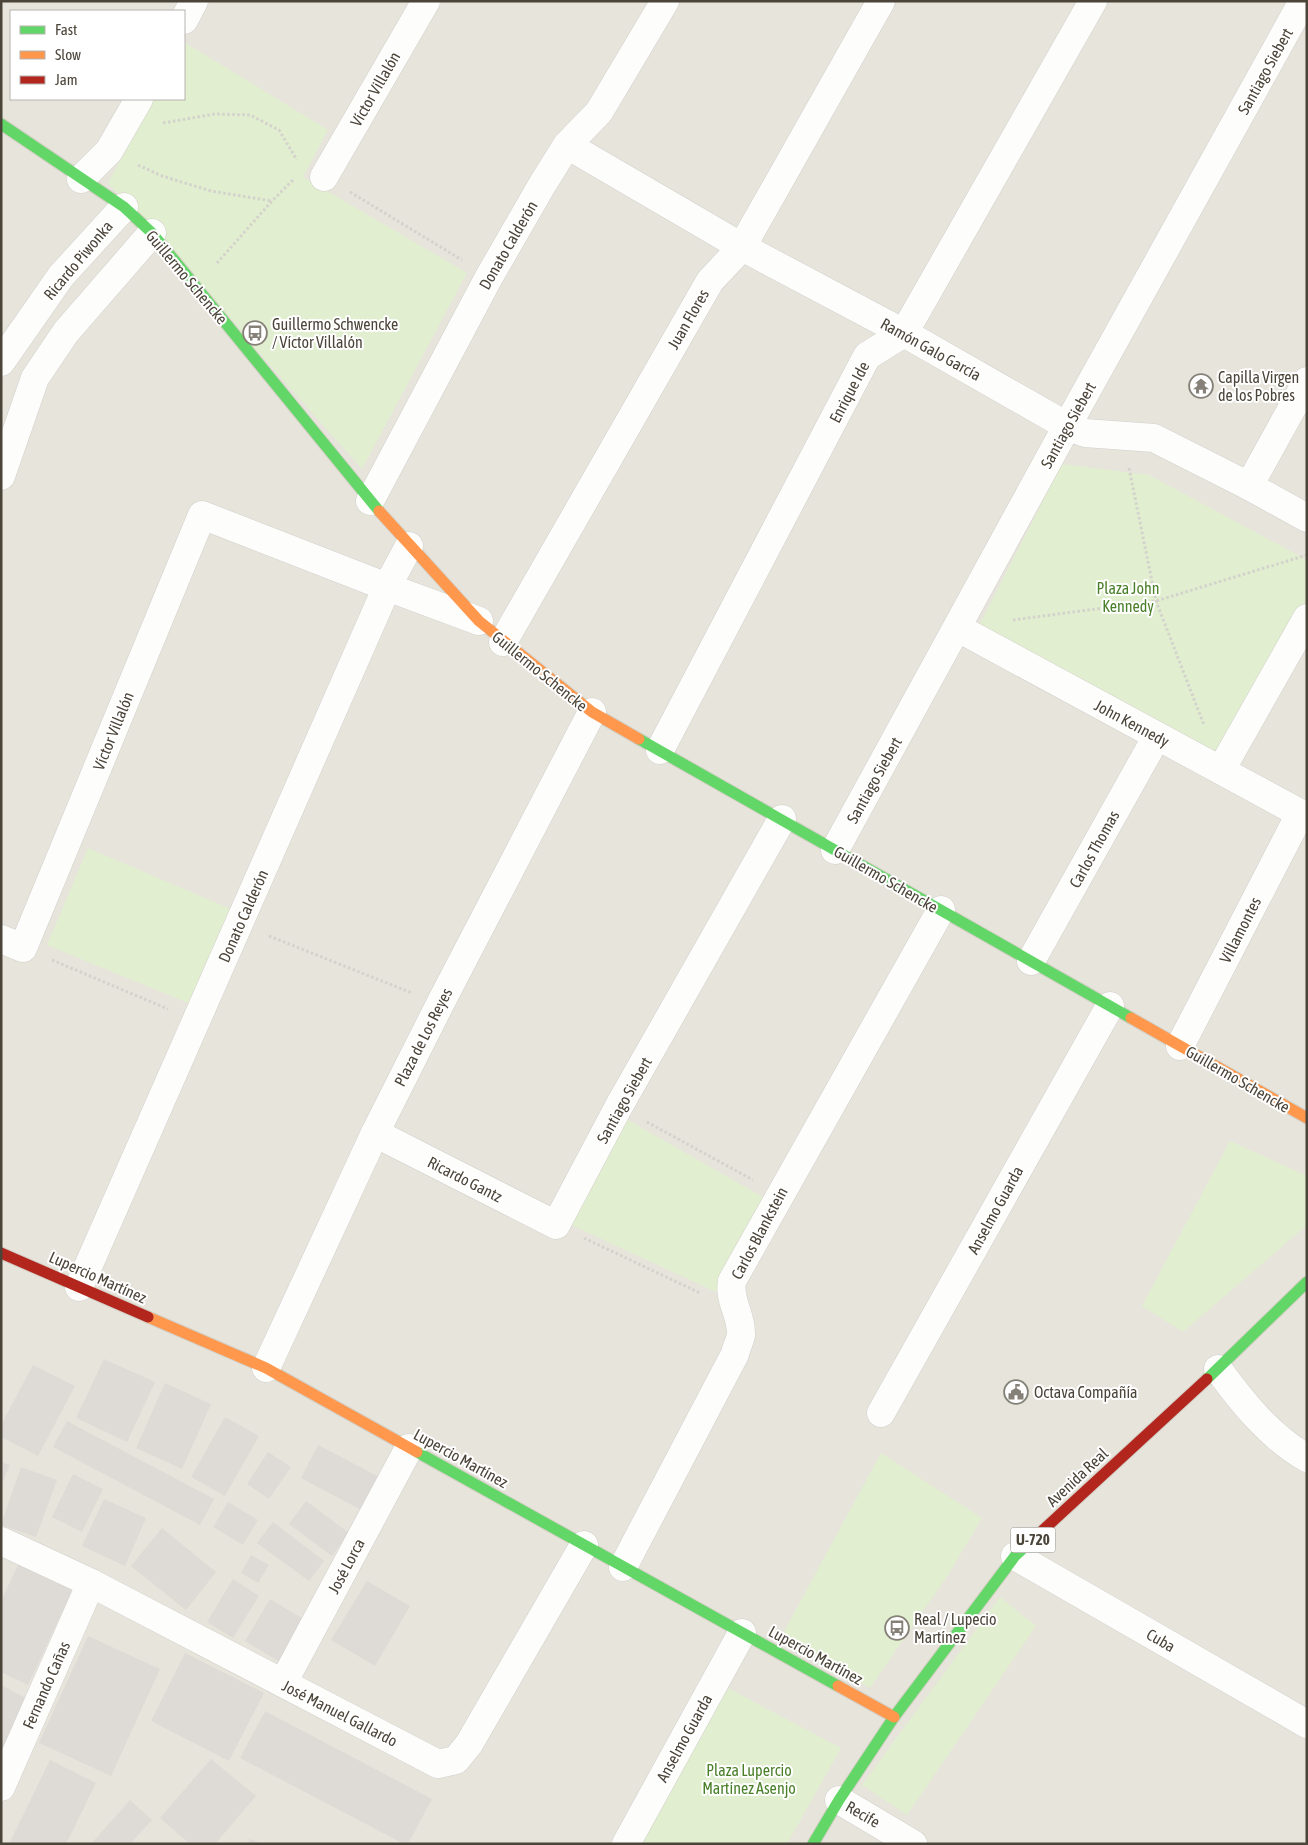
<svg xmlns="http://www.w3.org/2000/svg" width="1308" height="1845" font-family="'Asap Condensed',sans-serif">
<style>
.residential{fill:#e7e4dc;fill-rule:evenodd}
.green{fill:#e1eecf}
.building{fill:#dedbd6}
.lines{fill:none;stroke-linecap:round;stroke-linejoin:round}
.street-casing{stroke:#d2d0cb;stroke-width:29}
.fast-casing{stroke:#d3cfc5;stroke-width:13}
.slow-casing{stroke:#d3cfc5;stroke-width:13}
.jam-casing{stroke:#d3cfc5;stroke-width:13}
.path{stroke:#d3d2cc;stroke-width:3;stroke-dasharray:2.5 2.5;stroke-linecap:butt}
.street{stroke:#fdfdfc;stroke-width:28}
.fast{stroke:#63d668;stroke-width:11}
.slow{stroke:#ff974d;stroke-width:11}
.jam{stroke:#b3261e;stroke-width:11}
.labels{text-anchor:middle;stroke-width:4;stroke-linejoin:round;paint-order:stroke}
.shield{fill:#fff;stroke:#817c74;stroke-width:1}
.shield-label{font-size:15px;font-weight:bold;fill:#4b4439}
.street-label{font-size:16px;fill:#4b4439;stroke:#fff}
.poi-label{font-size:16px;fill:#4b4439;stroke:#fff;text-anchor:start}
.park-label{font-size:16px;fill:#4a7f2a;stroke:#fff}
</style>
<rect width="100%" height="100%" fill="#f4f2ee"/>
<path class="residential" d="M1,1H1307V1844H1ZM11,11H184V99H11Z"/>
<g class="green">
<polygon points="184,42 328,130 303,177 467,273 362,469 108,183 153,99 184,99"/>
<polygon points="1062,464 1149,475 1307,560 1307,599 1209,771 968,647"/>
<polygon points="88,848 233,910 193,1005 47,945"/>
<polygon points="612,1111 766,1199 716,1292 550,1215"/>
<polygon points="1230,1141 1307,1176 1307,1225 1183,1332 1142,1306"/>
<polygon points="881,1453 982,1518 948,1575 870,1688 780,1639"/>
<polygon points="1000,1597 1036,1626 907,1815 862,1785"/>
<polygon points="724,1686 841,1748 787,1844 641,1844"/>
</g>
<g class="building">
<polygon points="104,1359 155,1382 127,1442 76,1418"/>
<polygon points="33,1365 75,1386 38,1456 1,1437 1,1425"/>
<polygon points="165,1383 211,1404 182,1469 136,1448"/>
<polygon points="225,1417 259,1436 225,1496 191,1477"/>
<polygon points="67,1421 214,1499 200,1525 53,1447"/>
<polygon points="318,1445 383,1479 365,1512 301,1478"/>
<polygon points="268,1452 291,1467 269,1499 247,1484"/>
<polygon points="1,1462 10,1465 1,1485"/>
<polygon points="21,1467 57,1480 36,1537 1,1525"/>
<polygon points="73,1474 103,1489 82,1532 52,1517"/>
<polygon points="104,1499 146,1518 125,1566 82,1546"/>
<polygon points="306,1501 349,1533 332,1556 289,1524"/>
<polygon points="228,1502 258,1520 243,1545 213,1527"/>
<polygon points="273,1522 324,1561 309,1581 257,1543"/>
<polygon points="162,1528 216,1572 186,1610 131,1566"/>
<polygon points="251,1555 269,1565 258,1583 241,1573"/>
<polygon points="20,1561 74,1587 28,1685 1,1672 1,1601"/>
<polygon points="233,1579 259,1596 233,1638 207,1622"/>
<polygon points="367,1581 410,1606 375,1666 331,1640"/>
<polygon points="270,1599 308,1622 283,1664 245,1641"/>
<polygon points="88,1636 160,1669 111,1776 39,1743"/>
<polygon points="185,1653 264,1693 229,1761 151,1721"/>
<polygon points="1,1685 31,1701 4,1752 1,1751"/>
<polygon points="265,1711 432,1799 408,1844 404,1844 240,1758"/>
<polygon points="211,1759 256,1796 215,1844 190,1844 160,1818"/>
<polygon points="50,1760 96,1783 66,1844 9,1844"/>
<polygon points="130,1800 152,1820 130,1844 91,1844"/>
<polygon points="249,1839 261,1843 261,1844 248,1844"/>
</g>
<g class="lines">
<g class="street-casing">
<g id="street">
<polyline points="184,20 194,1"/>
<polyline points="567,145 742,247 904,333 1067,426 1085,433 1154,438 1249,486 1307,518"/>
<polyline points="324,177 426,1"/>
<polyline points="81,179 109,151 139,99"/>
<polyline points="1,362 61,276 124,207"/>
<polyline points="1,476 35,378 66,332 152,233"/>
<polyline points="1249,486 1307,381"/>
<polyline points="370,501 489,277 542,185 567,145 599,112 665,1"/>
<polyline points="958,628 1307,817"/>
<polyline points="503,642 710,281 742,247 881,1"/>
<polyline points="660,750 867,356 904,333 1093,1"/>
<polyline points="1221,770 1307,618"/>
<polyline points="835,850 1067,426 1303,1"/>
<polyline points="1,939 23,948 202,515 387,587 479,621"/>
<polyline points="1031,961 1157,736"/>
<polyline points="1180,1046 1300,814"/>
<polyline points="375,1133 556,1225 619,1106 782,819"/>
<polyline points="79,1287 387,587 409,546"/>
<polyline points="266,1368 375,1133 440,1004 592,712"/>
<path d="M1218,1369C1242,1402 1270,1437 1307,1458"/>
<polyline points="881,1413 1110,1006"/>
<polyline points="1,1541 91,1583 438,1764 456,1760 469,1744 584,1545"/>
<polyline points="1015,1556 1307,1724"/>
<path d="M623,1567L735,1354C736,1348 740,1341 741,1335C742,1315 728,1300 732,1281L941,910"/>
<polyline points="283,1683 409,1448"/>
<polyline points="1,1787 91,1583"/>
<polyline points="839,1800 913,1844"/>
<polyline points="626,1844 742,1633"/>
</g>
</g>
<g class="fast-casing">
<g id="fast">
<polyline points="1,124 124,207 152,233 379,511"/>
<polyline points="639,739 1131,1018"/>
<polyline points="1207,1379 1307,1282"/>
<polyline points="417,1452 838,1686"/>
<polyline points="813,1844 839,1800 894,1717 1015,1556 1029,1543"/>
</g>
</g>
<g class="slow-casing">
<g id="slow">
<polyline points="379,511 479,621 592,712 639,739"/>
<polyline points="1131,1018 1307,1118"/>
<polyline points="148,1317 266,1368 417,1452"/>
<polyline points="838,1686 894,1717"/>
</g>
</g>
<g class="jam-casing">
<g id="jam">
<polyline points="1,1253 148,1317"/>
<polyline points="1029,1543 1207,1379"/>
</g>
</g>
<g class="path">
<polyline points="163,123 215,114 250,115 279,130 297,160"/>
<polyline points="138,165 162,176 211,191 272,201"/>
<polyline points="350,192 462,260"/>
<polyline points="217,263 272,201 294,179"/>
<polyline points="1129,468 1156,601 1204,725"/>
<polyline points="1013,620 1156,601 1307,555"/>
<polyline points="269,936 412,993"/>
<polyline points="52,960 168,1009"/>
<polyline points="647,1122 753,1180"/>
<polyline points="584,1238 700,1293"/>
</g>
<use href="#street" class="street"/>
<use href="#fast" class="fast"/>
<use href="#slow" class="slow"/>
<use href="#jam" class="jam"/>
</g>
<defs>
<g id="bus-ring" transform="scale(1.25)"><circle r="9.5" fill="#fff" stroke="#868178" stroke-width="1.5"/><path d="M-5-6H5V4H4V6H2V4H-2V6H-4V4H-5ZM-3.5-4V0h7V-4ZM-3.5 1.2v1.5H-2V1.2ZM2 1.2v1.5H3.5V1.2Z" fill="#868178"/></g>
<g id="temple-ring" transform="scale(1.25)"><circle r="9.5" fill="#fff" stroke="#868178" stroke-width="1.5"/><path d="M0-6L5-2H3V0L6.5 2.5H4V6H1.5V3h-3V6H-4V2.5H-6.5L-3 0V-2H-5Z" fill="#868178"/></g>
<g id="civic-ring" transform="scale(1.25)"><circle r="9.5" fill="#fff" stroke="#868178" stroke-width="1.5"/><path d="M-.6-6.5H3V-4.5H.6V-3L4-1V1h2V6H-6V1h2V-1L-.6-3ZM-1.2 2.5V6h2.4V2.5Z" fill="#868178"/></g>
</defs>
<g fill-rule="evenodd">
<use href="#bus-ring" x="255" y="333"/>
<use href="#temple-ring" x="1201" y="386"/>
<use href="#civic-ring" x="1016" y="1392"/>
<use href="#bus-ring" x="897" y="1628"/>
</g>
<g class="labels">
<rect class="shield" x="1010.5" y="1527.5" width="45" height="25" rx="4"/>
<g class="shield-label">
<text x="1033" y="1545">U-720</text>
</g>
<g class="street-label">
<text transform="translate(1265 71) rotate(-61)" y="6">Santiago Siebert</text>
<text transform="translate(375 89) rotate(-60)" y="6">Víctor Villalón</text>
<text transform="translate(508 245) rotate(-60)" y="6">Donato Calderón</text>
<text transform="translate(78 260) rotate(-50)" y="6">Ricardo Piwonka</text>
<text transform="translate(187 277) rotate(50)" y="6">Guillermo Schencke</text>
<text transform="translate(688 319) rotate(-60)" y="6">Juan Flores</text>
<text transform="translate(931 349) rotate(29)" y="6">Ramón Galo García</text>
<text transform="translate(849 392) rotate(-62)" y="6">Enrique Ide</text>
<text transform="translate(1068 425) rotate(-61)" y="6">Santiago Siebert</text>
<text transform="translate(540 671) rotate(39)" y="6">Guillermo Schencke</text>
<text transform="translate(1132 723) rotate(28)" y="6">John Kennedy</text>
<text transform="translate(113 731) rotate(-68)" y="6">Víctor Villalón</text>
<text transform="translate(874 780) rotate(-61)" y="6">Santiago Siebert</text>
<text transform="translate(1094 849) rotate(-61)" y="6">Carlos Thomas</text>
<text transform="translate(886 879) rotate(30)" y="6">Guillermo Schencke</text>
<text transform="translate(243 916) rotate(-66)" y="6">Donato Calderón</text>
<text transform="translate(1240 930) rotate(-63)" y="6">Villamontes</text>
<text transform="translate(423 1037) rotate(-63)" y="6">Plaza de Los Reyes</text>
<text transform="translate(1238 1079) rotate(30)" y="6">Guillermo Schencke</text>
<text transform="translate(624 1100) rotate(-61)" y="6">Santiago Siebert</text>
<text transform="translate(465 1179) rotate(27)" y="6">Ricardo Gantz</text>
<text transform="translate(995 1210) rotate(-61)" y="6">Anselmo Guarda</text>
<text transform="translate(759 1233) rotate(-62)" y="6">Carlos Blankstein</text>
<text transform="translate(98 1277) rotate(24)" y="6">Lupercio Martínez</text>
<text transform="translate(461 1458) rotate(29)" y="6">Lupercio Martínez</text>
<text transform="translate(1077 1477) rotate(-43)" y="6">Avenida Real</text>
<text transform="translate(346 1566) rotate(-62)" y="6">José Lorca</text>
<text transform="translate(1161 1640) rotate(30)" y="6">Cuba</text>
<text transform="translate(816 1655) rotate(29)" y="6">Lupercio Martínez</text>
<text transform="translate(46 1685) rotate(-66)" y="6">Fernando Cañas</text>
<text transform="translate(340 1713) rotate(27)" y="6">José Manuel Gallardo</text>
<text transform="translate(684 1738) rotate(-61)" y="6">Anselmo Guarda</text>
<text transform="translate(863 1814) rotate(30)" y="6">Recife</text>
</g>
<g class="poi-label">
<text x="272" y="330">Guillermo Schwencke<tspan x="272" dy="18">/ Víctor Villalón</tspan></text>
<text x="1218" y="383">Capilla Virgen<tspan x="1218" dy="18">de los Pobres</tspan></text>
<text x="1034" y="1398">Octava Compañía</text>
<text x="914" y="1625">Real / Lupecio<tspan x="914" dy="18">Martínez</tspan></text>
</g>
<g class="park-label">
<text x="1128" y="594">Plaza John<tspan x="1128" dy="18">Kennedy</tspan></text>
<text x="749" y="1776">Plaza Lupercio<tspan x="749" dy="18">Martínez Asenjo</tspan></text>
</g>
</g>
<rect width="1308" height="1845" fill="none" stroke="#4b4439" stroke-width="5"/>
<rect x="10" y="10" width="175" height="90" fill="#ffffff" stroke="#b7b4b0"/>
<rect x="20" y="26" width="25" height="8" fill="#63d668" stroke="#b7b4b0"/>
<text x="55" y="35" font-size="15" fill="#4b4439">Fast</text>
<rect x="20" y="51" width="25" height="8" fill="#ff974d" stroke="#b7b4b0"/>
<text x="55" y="60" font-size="15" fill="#4b4439">Slow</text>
<rect x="20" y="76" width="25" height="8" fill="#b3261e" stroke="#b7b4b0"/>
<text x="55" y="85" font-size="15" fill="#4b4439">Jam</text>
</svg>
